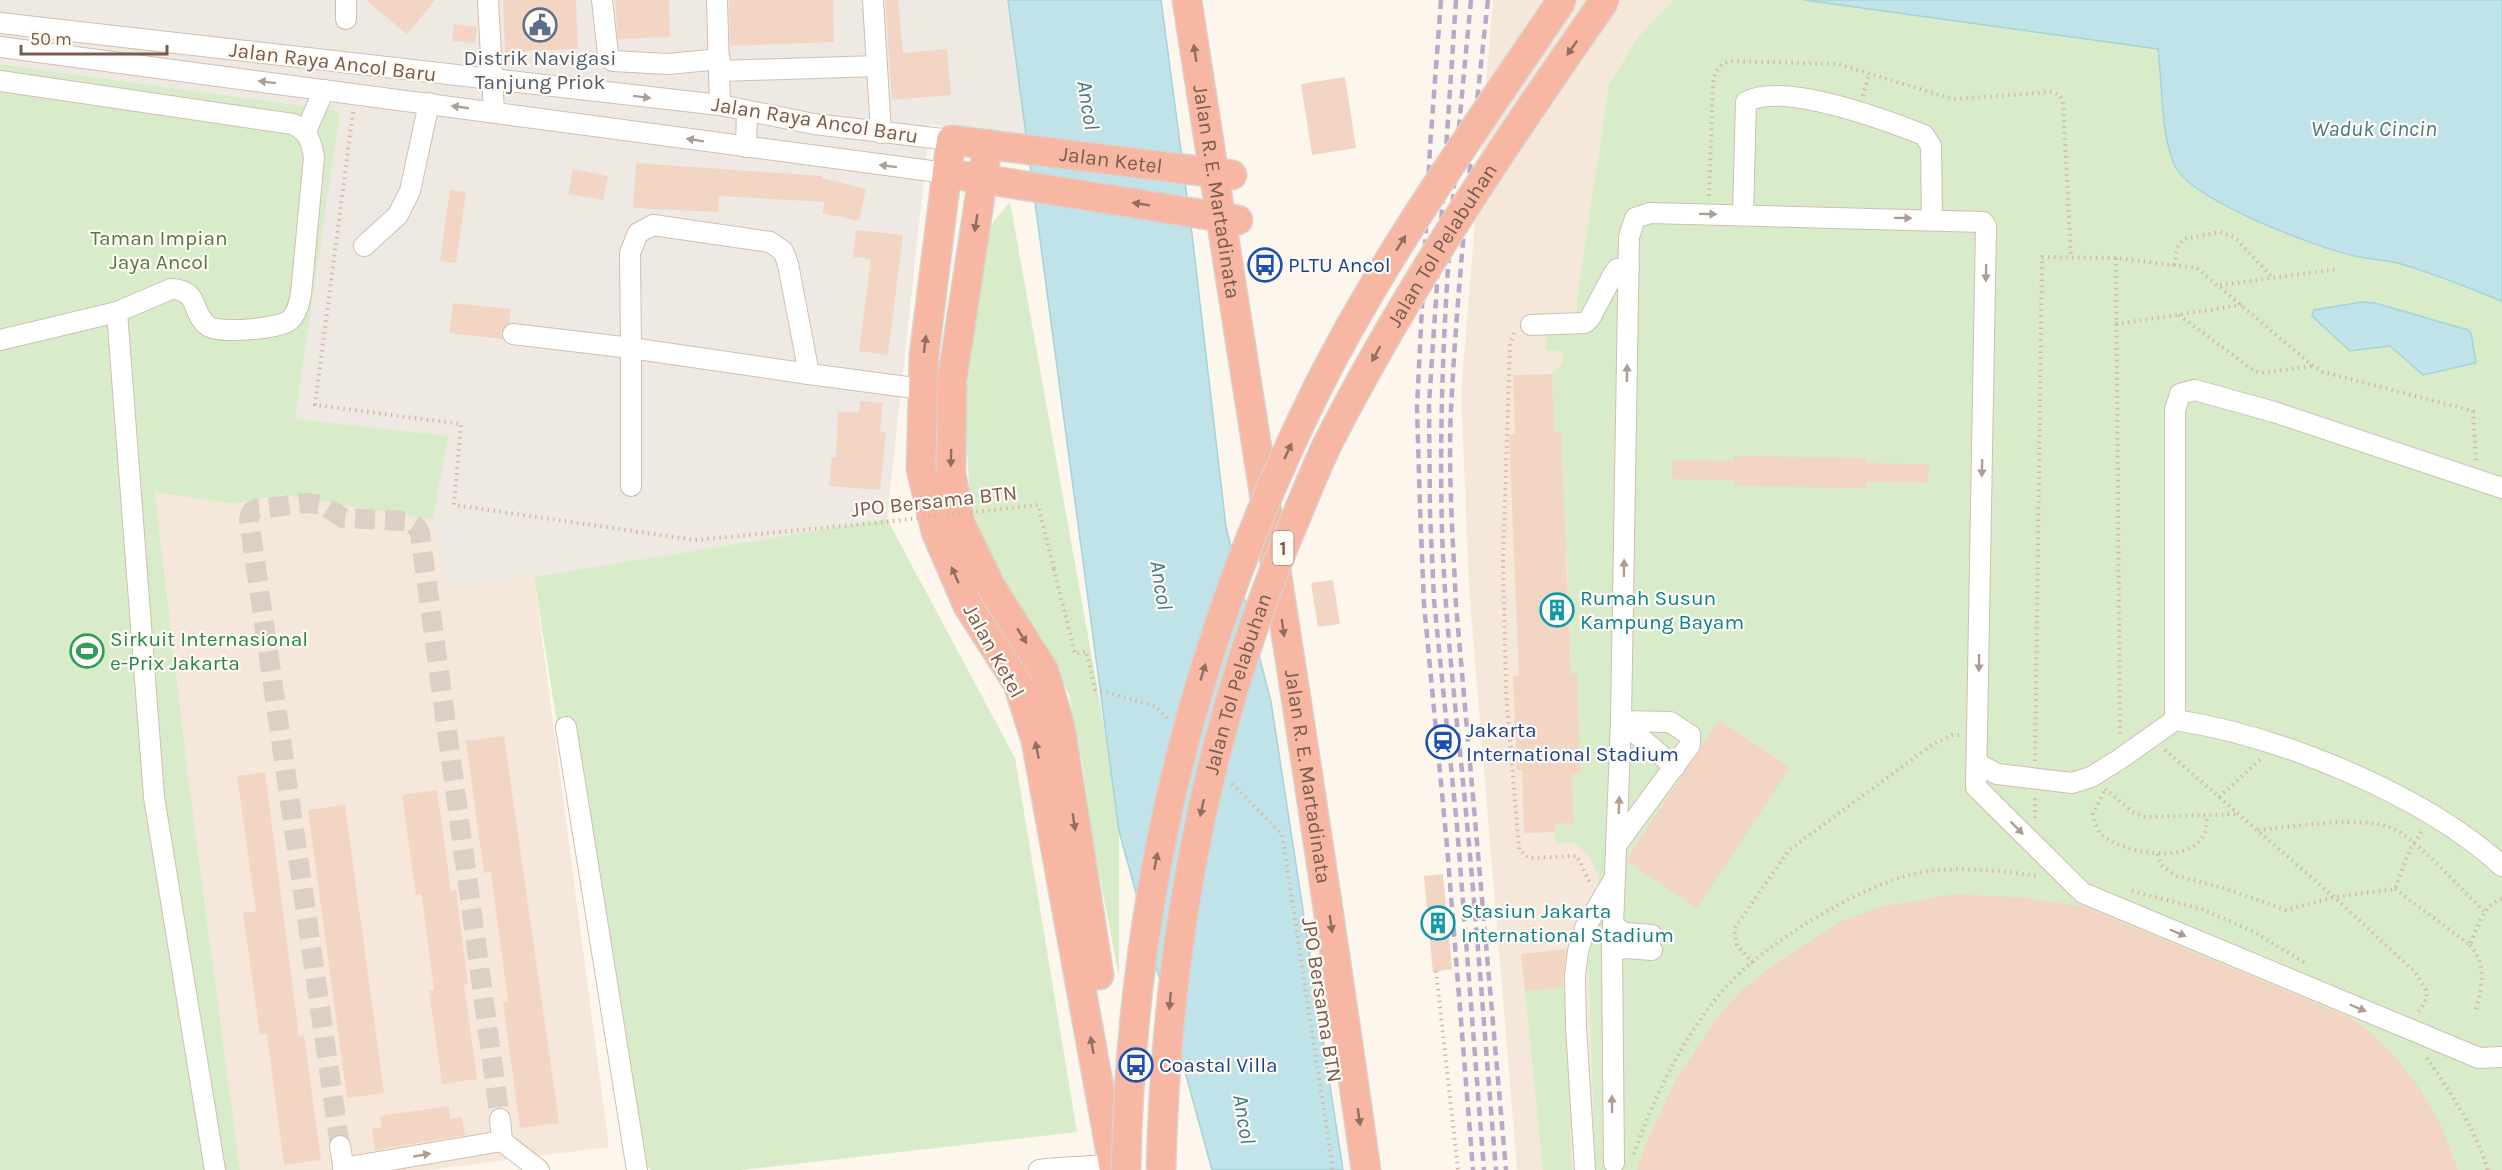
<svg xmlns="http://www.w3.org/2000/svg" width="2502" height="1170" font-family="Karla,sans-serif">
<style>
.residential{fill:#f5e8da}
.industrial{fill:#efe9e4}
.green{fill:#d8ecc9}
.water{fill:#bfe3e8;stroke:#a5d3da;stroke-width:1.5}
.building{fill:#f3d5c3}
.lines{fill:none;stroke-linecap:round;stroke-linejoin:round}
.minor-tunnel{stroke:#dcd0c4;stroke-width:20;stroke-dasharray:20 10;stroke-linecap:butt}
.minor-casing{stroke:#d1beb0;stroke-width:22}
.highway-casing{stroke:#dad1cd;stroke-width:31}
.path{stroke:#d9b8a5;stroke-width:4;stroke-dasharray:1.5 4.5;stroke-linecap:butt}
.minor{stroke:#fff;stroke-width:20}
.highway{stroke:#f7b7a3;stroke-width:28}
.rail{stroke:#b9a8c9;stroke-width:4.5;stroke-dasharray:9 6;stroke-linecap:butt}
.highway-bridge-casing{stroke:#dad1cd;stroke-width:31;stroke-linecap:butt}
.path-bridge{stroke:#d9b8a5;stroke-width:4;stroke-dasharray:1.5 4.5;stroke-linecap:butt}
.highway-bridge{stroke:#f7b7a3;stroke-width:28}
.oneway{fill:#936e5e}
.oneway2{fill:#af9d94}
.labels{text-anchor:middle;stroke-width:4.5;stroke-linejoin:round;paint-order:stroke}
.shield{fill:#fffaf3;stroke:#a28b7f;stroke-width:1.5}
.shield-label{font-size:20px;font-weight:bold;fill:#7a5c4d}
.service-label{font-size:21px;fill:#4e5e75;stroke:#fffaf3}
.street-label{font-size:21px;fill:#7a5c4d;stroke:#fffaf3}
.park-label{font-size:21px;fill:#537a41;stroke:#fffaf3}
.transit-label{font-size:21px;fill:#164399;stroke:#fffaf3;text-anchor:start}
.culture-label{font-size:21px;fill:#0d838f;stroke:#fffaf3;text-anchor:start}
.leisure-label{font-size:21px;fill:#27864d;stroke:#fffaf3;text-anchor:start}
.water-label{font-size:22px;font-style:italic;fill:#437c86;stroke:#fffaf3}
</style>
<rect width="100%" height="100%" fill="#fdf6ec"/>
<g class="residential">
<polygon points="1493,0 1673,0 1638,37 1609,84 1577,297 1576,337 1597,372 1599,880 1588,957 1595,1170 1517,1170 1469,588 1461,392"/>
<polygon points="155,492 231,504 284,495 433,520 445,585 534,577 609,1147 429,1170 240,1170 189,783"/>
</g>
<polygon class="industrial" points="0,0 1011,0 1030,144 930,124 887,519 534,577 445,585 433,520 284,495 339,111 0,64"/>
<g class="green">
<polygon points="1673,0 1804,0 2158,49 2169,149 2195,187 2234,210 2293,237 2353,256 2405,265 2502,301 2502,1170 1595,1170 1588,957 1599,876 1589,857 1576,843 1555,843 1555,824 1574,823 1572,774 1581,773 1580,741 1560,741 1579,727 1577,674 1552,675 1571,666 1567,553 1558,553 1565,537 1561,432 1554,432 1552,374 1562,363 1563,352 1547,350 1545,342 1548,333 1576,334 1577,297 1609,84 1638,37"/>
<polygon points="0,64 340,111 295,419 448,436 433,520 284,495 232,504 155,492 189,783 240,1170 0,1170"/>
<polygon points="1010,202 1111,764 1119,831 1119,977 1093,842 1083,768 1069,694 1002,582 970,512 965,401 988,228"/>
<polygon points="887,519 1015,758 1077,1132 741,1170 651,1170 623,1145 534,577"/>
<polygon points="1571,986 1575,1122 1570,1129 1572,1170 1543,1170 1525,991"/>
</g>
<g class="water">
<polygon points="1008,0 1161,0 1192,234 1226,527 1271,702 1343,1170 1212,1170 1119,831"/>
<path d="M1804,0H2502V301C2471,289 2440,276 2408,266C2391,260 2372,260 2355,256C2317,248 2191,200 2175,166C2160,134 2163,85 2158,49Z"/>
<polygon points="2362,302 2375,303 2468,330 2471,333 2476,363 2423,375 2390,346 2350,351 2312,316 2314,310"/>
</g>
<g class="building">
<polygon points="366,0 435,0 407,34"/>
<polygon points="503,0 576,0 578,49 505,52"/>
<polygon points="615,0 669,0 670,37 618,39"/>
<polygon points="729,0 833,0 834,42 730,46"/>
<polygon points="885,0 898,0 903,53 947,49 951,95 892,100"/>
<polygon points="454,24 477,27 475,43 452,41"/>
<polygon points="1345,77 1356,148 1312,155 1301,84"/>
<polygon points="636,163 822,176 822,178 866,189 859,221 822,213 825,202 719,196 718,212 633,208"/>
<polygon points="573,169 608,176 603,200 568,194"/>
<polygon points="450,190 466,192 456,263 440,261"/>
<polygon points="856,230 903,235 888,355 859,351 871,259 853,257"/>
<polygon points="453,303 511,309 509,323 501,332 502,339 449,333"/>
<polygon points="1552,374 1554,432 1561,431 1571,674 1577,674 1581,774 1572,774 1574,823 1555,824 1555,832 1524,833 1522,770 1517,770 1513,676 1519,676 1509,435 1515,434 1513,375"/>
<polygon points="860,401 883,403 880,432 886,432 880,490 829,486 832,457 836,457 838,411 859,413"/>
<polygon points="1734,456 1866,458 1866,463 1929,464 1928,483 1866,482 1866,488 1734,486 1734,480 1672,479 1673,460 1734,461"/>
<polygon points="1333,580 1340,624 1318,627 1311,583"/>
<polygon points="1719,720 1790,768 1697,908 1628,862 1628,857"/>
<polygon points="504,736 559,1123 520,1128 503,1002 508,1001 494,896 491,872 484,873 466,741"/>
<polygon points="265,772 299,1036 304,1035 321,1160 284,1165 267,1034 260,1035 243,913 256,911 237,776"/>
<polygon points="437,790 451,891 456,891 459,916 468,984 464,985 477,1079 442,1084 429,990 434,990 425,920 421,894 416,895 402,795"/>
<polygon points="345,805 384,1093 347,1098 308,810"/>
<polygon points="1443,874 1452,969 1433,972 1424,876"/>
<polygon points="1953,894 2028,898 2085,907 2349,1017 2371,1033 2397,1059 2420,1089 2440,1123 2458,1170 1637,1170 1648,1139 1674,1084 1717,1017 1743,989 1775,964 1840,922 1876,908"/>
<polygon points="1566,949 1563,987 1525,991 1521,954"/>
<polygon points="449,1106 450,1119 462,1117 465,1135 375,1150 372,1129 382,1128 380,1116"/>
</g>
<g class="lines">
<polyline class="minor-tunnel" points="340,1146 249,520 251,512 256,509 308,503 323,505 343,518 407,521 416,526 420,533 500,1119"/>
<g class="minor-casing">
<g id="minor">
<polyline points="346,0 346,19"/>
<polyline points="488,0 494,112"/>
<polyline points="602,0 608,54 613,61 668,64 720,59"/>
<polyline points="717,0 720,105"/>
<polyline points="873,0 881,133"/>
<polyline points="0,23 720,105 814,124 951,140"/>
<polyline points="0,47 946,173"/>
<polyline points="720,71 877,66"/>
<path d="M0,81L293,124C309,132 311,141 314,157L301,294C299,304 297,313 290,320C280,329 219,334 208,326C190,313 201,290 171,289L117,312L154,797L215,1170"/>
<polyline points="306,131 324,90"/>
<polyline points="746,147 747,111"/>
<path d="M1743,215L1746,102C1782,81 1886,120 1924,135L1931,146L1932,219"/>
<polyline points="364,246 398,215 410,191 429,103"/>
<polyline points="1531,325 1585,323 1590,318 1614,273 1617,269 1629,268"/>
<polyline points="513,334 631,348 630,253 638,233 653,225 770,242 783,251 788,264 809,374 922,389"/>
<polyline points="0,340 117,312"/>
<polyline points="631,486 631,348 809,374"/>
<polyline points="2175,720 2175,410 2180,394 2195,390 2274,412 2502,488"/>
<polyline points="1621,721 1675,767"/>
<polyline points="566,727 637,1170"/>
<path d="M1977,763L1997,774L2072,783L2091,777L2120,759L2175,720C2280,736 2423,794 2502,866"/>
<polyline points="1617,844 1690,745 1690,735 1670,722 1621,721"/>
<polyline points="1615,927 1625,933 1652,935"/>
<polyline points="1612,951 1625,948 1652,950"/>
<polyline points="500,1119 502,1141 539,1170"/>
<polyline points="340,1146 344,1170"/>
<polyline points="1614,1163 1612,951 1621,721 1629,237 1635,218 1650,213 1983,222 1986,226 1976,787 2083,893 2479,1058 2502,1057"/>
<polyline points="343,1168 502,1141"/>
<path d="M1039,1170C1063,1166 1104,1168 1122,1161"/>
<polyline points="1585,1170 1576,1026 1575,976 1578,951 1585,928 1614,879"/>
</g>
</g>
<g class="highway-casing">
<g id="highway">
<path id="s1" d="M1187,0C1247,390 1311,779 1366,1170"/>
<polyline points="988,144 952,380 951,474 960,523 991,587 1044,671 1060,726 1099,975"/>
<polyline points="964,176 1238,220"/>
<path id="s2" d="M1114,1170L1036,741L1018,684L968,606L936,532L921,469L924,355L951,140L1232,175"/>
</g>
</g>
<g class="path">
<polyline points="1863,96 1869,74"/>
<polyline points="353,112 315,405 461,424 454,505 695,540 875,523"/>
<path d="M1709,196L1713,84C1715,72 1718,66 1729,61L1838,64L1953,99L2051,92L2059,95L2063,102L2071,257"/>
<polyline points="2116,258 2120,737"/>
<polyline points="2174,265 2178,245 2184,239 2220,232 2234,237 2273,278"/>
<polyline points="2220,285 2338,269"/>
<polyline points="2179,315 2253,370 2261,373 2312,366"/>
<polyline points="2116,324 2242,305"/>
<polyline points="1514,333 1510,344 1503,561 1506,692 1519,850 1529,858 1577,856 1590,883"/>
<polyline points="1054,569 1075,654 1086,651 1095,689 1155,706 1168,719"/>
<polyline points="2165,750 2334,897 2415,972 2426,990 2427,998 2418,1013"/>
<polyline points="2035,761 2042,257 2116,258 2197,268 2313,366 2323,372 2473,411 2476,460"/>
<polyline points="1232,784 1282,834 1333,1170"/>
<polyline points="2105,789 2134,813 2146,817 2238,814"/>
<path d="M2104,792L2093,814C2095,821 2096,829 2102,835C2123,853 2185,864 2202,838C2207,832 2206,823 2207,816"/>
<polyline points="2219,797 2261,759"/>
<polyline points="2035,818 2035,795"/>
<path d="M2258,830C2290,827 2370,814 2396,830C2428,850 2458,887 2485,912"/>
<polyline points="2158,854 2161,865 2177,876 2227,889 2286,910 2334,897 2395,889 2409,851 2422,831"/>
<path d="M2395,889L2470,945C2477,929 2484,903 2502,899"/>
<polyline points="2132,891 2202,909 2252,931 2307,964"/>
<path d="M2470,945C2487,965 2482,986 2476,1010"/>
<polyline points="1753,963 1737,945 1734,929 1789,850 1933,744 1952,735 1959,735"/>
<polyline points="1436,971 1458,1170"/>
<path d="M2427,1058C2451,1093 2475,1129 2488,1170"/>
<path d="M1634,1154C1655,1094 1686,1030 1729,984C1759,952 1799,927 1836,906C1868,889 1902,873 1939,870C1971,867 2007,872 2039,876"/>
</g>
<use href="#minor" class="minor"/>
<use href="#highway" class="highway"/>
<g class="rail">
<polyline points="1441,0 1430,147 1417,407 1420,508 1424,604 1447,846 1473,1170"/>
<polyline points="1456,0 1429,404 1430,513 1434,600 1457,826 1484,1170"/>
<path d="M1471,0C1454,175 1437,353 1442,530C1445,628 1458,725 1467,823C1478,939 1486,1054 1496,1170"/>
<path d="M1488,0C1473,136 1458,273 1451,409C1448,474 1453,540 1456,605L1506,1170"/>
</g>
<g class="highway-bridge-casing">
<g id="highway-bridge">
<path d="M1126,1170C1131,892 1195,632 1320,383C1388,249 1478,125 1562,0"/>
<path id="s3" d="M1161,1170C1166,947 1206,728 1294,522C1305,496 1315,470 1327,445C1407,288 1504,145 1605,0"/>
</g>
</g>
<polyline class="path-bridge" points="875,523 1038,505 1054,569"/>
<use href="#highway-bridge" class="highway-bridge"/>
</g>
<defs><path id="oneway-solid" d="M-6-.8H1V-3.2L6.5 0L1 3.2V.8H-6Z" transform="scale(1.5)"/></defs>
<g class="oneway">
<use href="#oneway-solid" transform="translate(1572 48) rotate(125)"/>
<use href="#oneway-solid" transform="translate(1195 53) rotate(-99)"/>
<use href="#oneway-solid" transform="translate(1141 204) rotate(-171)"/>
<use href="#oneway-solid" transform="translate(976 223) rotate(99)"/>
<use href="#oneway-solid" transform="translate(1401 243) rotate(-58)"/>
<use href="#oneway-solid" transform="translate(925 344) rotate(-83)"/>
<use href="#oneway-solid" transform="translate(1376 354) rotate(118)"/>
<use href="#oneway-solid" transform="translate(1288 451) rotate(-65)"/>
<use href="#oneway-solid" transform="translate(951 458) rotate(91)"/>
<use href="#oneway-solid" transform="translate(955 575) rotate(-114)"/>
<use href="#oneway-solid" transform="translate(1283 628) rotate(82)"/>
<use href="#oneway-solid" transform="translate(1022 636) rotate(58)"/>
<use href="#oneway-solid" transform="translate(1203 672) rotate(-73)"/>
<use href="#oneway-solid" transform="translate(1037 750) rotate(-101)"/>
<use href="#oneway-solid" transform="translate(1202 808) rotate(102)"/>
<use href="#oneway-solid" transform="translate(1074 822) rotate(81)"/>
<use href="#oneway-solid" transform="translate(1156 861) rotate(-79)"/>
<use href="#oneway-solid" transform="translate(1331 924) rotate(82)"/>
<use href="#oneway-solid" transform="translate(1170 1001) rotate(95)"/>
<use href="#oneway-solid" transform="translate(1092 1045) rotate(-100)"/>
<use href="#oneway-solid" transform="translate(1359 1117) rotate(82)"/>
</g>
<g class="oneway2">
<use href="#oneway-solid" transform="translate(267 82) rotate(-173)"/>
<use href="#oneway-solid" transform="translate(642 97) rotate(7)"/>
<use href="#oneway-solid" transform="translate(460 107) rotate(-172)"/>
<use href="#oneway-solid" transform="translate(695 140) rotate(-171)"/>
<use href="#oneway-solid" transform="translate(888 166) rotate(-173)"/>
<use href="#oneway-solid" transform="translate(1708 214) rotate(1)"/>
<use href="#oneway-solid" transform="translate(1903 218) rotate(1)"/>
<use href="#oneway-solid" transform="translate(1986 273) rotate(91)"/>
<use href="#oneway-solid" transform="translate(1627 373) rotate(-89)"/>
<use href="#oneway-solid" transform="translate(1982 468) rotate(91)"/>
<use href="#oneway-solid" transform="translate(1624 568) rotate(-89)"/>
<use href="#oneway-solid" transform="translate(1979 663) rotate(91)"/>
<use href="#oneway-solid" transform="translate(1619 805) rotate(-88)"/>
<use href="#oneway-solid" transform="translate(2017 828) rotate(45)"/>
<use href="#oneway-solid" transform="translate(2178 933) rotate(23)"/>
<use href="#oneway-solid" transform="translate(2358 1008) rotate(23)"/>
<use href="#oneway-solid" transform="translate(1612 1104) rotate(-91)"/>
<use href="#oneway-solid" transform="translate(422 1155) rotate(-10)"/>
</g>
<defs>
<g id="civic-ring" transform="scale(1.725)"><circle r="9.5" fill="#fffaf3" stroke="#5c6f8a" stroke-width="1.5"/><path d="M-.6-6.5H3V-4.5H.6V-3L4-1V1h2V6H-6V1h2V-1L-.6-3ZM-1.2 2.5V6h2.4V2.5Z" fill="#5c6f8a"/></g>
<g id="bus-ring" transform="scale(1.725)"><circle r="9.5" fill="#fffaf3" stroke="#1a4fb4" stroke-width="1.5"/><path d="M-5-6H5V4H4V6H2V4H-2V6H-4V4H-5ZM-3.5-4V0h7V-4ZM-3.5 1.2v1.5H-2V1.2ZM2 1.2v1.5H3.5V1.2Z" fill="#1a4fb4"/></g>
<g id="building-ring" transform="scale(1.725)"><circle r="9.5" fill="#fffaf3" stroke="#0f9aa8" stroke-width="1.5"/><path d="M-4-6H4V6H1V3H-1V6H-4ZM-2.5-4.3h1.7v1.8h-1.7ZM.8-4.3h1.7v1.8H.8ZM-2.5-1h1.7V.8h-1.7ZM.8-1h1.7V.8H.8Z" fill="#0f9aa8"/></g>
<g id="stadium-ring" transform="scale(1.725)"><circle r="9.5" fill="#fffaf3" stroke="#2e9e5b" stroke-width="1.5"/><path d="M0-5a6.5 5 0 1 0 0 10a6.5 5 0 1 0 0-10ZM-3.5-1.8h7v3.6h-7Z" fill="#2e9e5b"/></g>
<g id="station-ring" transform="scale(1.725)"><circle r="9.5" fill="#fffaf3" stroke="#1a4fb4" stroke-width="1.5"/><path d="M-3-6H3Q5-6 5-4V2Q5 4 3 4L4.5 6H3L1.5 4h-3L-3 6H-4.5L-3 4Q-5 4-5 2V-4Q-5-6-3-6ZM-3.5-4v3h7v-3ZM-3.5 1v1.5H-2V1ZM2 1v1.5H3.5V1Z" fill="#1a4fb4"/></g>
</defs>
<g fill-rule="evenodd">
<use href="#civic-ring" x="540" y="25"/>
<use href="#bus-ring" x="1265" y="265"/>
<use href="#building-ring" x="1557" y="610"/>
<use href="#stadium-ring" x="87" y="651"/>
<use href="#station-ring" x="1443" y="742"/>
<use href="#building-ring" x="1438" y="923"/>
<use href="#bus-ring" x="1136" y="1065"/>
</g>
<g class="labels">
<rect class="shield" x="1272.5" y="531" width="21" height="34" rx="4.5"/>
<g class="shield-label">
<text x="1283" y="555">1</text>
</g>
<g class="service-label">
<text x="540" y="65">Distrik Navigasi<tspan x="540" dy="24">Tanjung Priok</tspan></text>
</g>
<g class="street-label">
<text transform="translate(333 62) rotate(7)" y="7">Jalan Raya Ancol Baru</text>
<text transform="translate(815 120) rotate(9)" y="7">Jalan Raya Ancol Baru</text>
<text dy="7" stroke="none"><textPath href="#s2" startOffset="1226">Jalan Ketel</textPath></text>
<text dy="7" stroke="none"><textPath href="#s1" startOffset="194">Jalan R. E. Martadinata</textPath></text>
<text dy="7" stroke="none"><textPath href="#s3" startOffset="980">Jalan Tol Pelabuhan</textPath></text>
<text transform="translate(934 501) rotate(-6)" y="7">JPO Bersama BTN</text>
<text transform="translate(994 651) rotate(61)" y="7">Jalan Ketel</text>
<text dy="7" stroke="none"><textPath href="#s3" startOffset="494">Jalan Tol Pelabuhan</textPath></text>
<text dy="7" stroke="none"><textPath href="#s1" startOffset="786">Jalan R. E. Martadinata</textPath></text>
<text transform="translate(1322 1000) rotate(81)" y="7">JPO Bersama BTN</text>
</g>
<g class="park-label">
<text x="159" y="245">Taman Impian<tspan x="159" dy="24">Jaya Ancol</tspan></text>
</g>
<g class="transit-label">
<text x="1288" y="272">PLTU Ancol</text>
<text x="1466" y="737">Jakarta<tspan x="1466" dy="24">International Stadium</tspan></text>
<text x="1159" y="1072">Coastal Villa</text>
</g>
<g class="culture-label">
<text x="1580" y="605">Rumah Susun<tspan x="1580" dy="24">Kampung Bayam</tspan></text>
<text x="1461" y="918">Stasiun Jakarta<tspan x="1461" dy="24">International Stadium</tspan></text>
</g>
<g class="leisure-label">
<text x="110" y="646">Sirkuit Internasional<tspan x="110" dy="24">e-Prix Jakarta</tspan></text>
</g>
<g class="water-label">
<text transform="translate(1089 105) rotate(81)" y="8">Ancol</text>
<text x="2374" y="136">Waduk Cincin</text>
<text transform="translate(1162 585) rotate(81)" y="8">Ancol</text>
<text transform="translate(1245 1119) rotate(81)" y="8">Ancol</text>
</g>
</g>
<path d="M21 45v9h146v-9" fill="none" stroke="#7a5c4d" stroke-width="3"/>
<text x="30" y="45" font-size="18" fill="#7a5c4d" stroke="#fffaf3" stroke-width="4.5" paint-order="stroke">50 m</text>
</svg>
